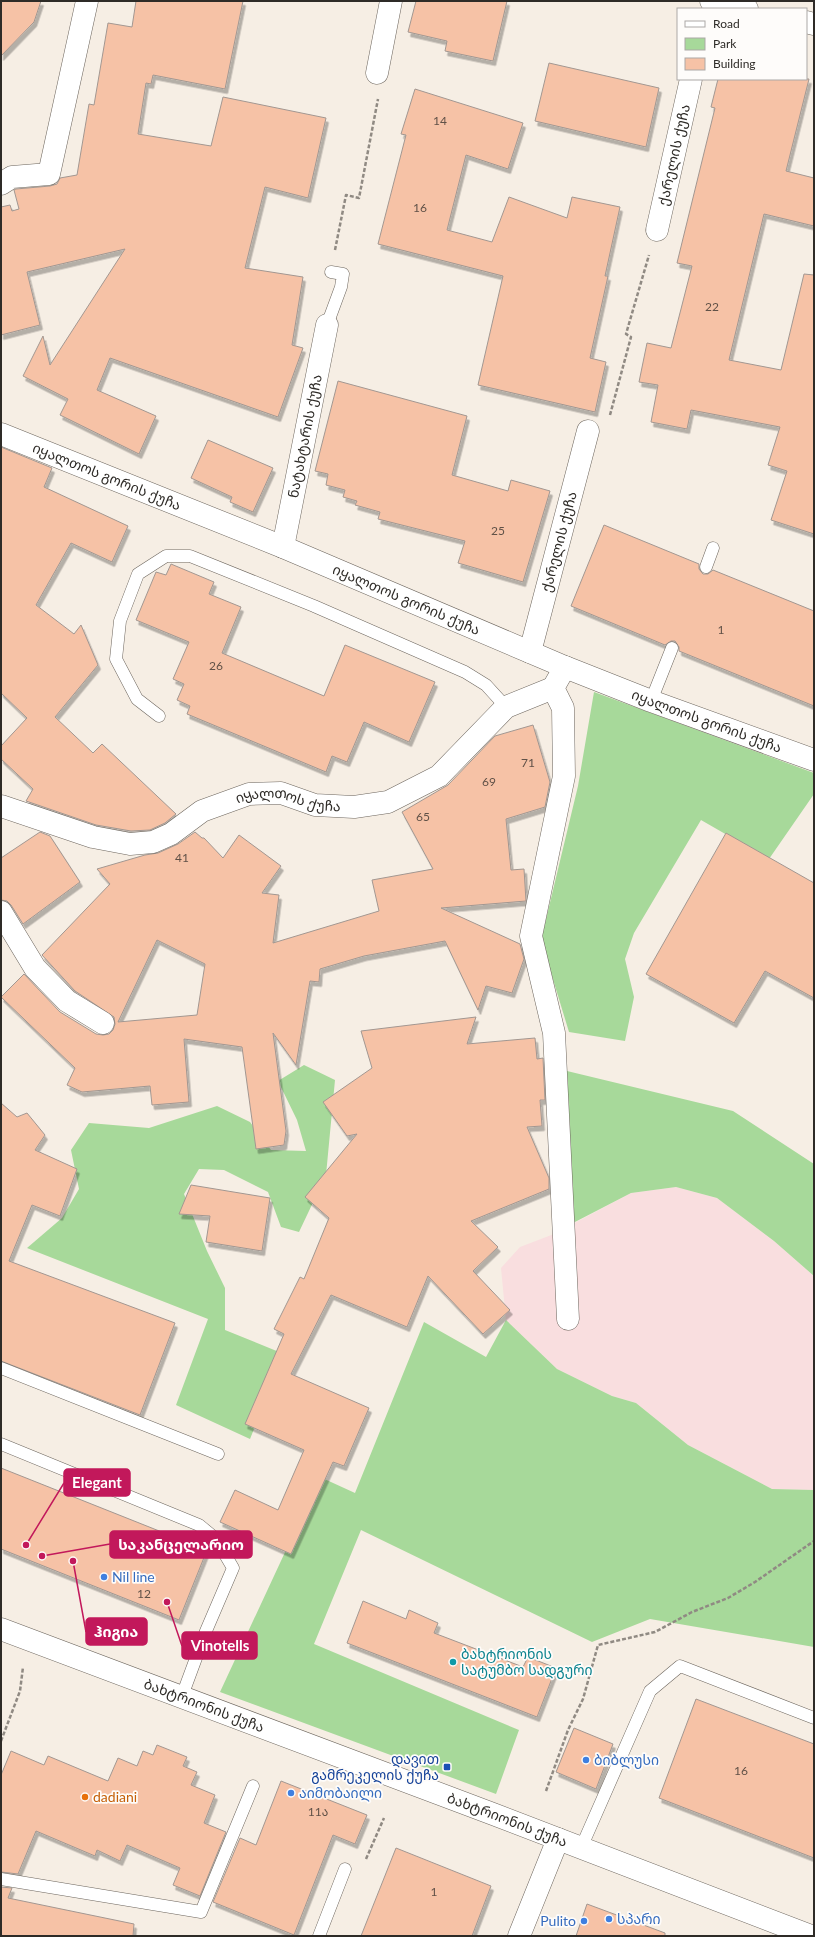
<svg xmlns="http://www.w3.org/2000/svg" width="815" height="1937" font-family="Lato,'Noto Sans Georgian',sans-serif">
<style>
.industrial{fill:#f9dedf}
.green{fill:#a7d99a}
.building{fill:#f6c2a6;stroke:#a29791;fill-rule:evenodd;filter:url(#shadow)}
.lines{fill:none;stroke-linecap:round;stroke-linejoin:round}
.service-casing{stroke:#6d665e;stroke-width:13}
.minor-casing{stroke:#6d665e;stroke-width:23}
.tertiary-casing{stroke:#6d665e;stroke-width:23}
.path{stroke:#908a83;stroke-width:2.5;stroke-dasharray:4 2;stroke-linecap:butt}
.service{stroke:#fff;stroke-width:12}
.minor{stroke:#fff;stroke-width:22}
.tertiary{stroke:#fff;stroke-width:22}
.shop-dot{fill:#3f7fe0;stroke:#fefcfa;stroke-width:1.5}
.culture-dot{fill:#0f9aa8;stroke:#fefcfa;stroke-width:1.5}
.transit-dot{fill:#1a4fb4;stroke:#fefcfa;stroke-width:1.5}
.food-dot{fill:#e8710a;stroke:#fefcfa;stroke-width:1.5}
.labels{text-anchor:middle;stroke-width:3.5;stroke-linejoin:round;paint-order:stroke}
.number-label{font-size:12px;fill:#605147}
.street-label{font-size:14px;fill:#2e2b27;stroke:#fefcfa}
.shop-label{font-size:14px;fill:#366cbe;stroke:#fefcfa;text-anchor:start}
.culture-label{font-size:14px;fill:#0d838f;stroke:#fefcfa;text-anchor:start}
.transit-label{font-size:14px;fill:#164399;stroke:#fefcfa;text-anchor:end}
.food-label{font-size:14px;fill:#c56008;stroke:#fefcfa;text-anchor:start}
.leader{fill:none;stroke:#c2185b;stroke-width:1.5}
.callout-dot{fill:#c2185b;stroke:#fefcfa;stroke-width:1.5}
.callout{fill:#c2185b;stroke:#c2185b;stroke-width:1.5}
.callout-label{font-size:15px;text-anchor:middle;font-weight:bold;fill:#fff}
</style>
<defs>
<filter id="shadow"><feDropShadow dx="2.5" dy="4.5" stdDeviation="0" flood-color="#0004"/></filter>
</defs>
<rect width="100%" height="100%" fill="#f6eee4"/>
<polygon class="industrial" points="676,1187 717,1198 774,1241 814,1276 814,1490 772,1489 688,1445 636,1403 612,1396 557,1369 506,1320 501,1268 520,1247 554,1234 631,1193"/>
<g class="green">
<polygon points="594,692 814,773 814,794 769,859 701,820 634,933 625,959 634,997 625,1041 569,1032 541,940 578,786"/>
<polygon points="304,1065 335,1080 326,1175 299,1232 281,1227 268,1192 224,1170 199,1169 184,1194 207,1251 225,1288 225,1330 284,1354 250,1439 176,1405 208,1319 27,1248 62,1218 79,1189 71,1150 89,1123 149,1128 217,1106 250,1122 271,1150 306,1151 297,1120 278,1081"/>
<polygon points="567,1071 733,1111 814,1164 814,1276 774,1241 717,1198 676,1187 631,1193 573,1223"/>
<polygon points="506,1320 557,1369 612,1396 636,1403 688,1445 772,1489 814,1490 814,1647 650,1619 592,1642 361,1530 314,1644 519,1730 496,1794 220,1692 320,1477 355,1493 424,1322 486,1357"/>
</g>
<g class="building">
<polygon points="1,1 41,1 34,22 1,56"/>
<polygon points="136,1 243,1 225,89 153,75 151,84 146,83 138,134 211,146 223,97 326,118 308,198 265,187 245,268 303,277 292,345 303,348 278,417 110,358 97,390 156,416 139,454 60,415 68,399 23,376 43,336 50,365 125,249 27,272 40,325 1,335 1,207 10,205 12,211 19,209 14,190 16,189 50,186 57,184 60,178 77,175 89,104 94,105 108,23 132,27"/>
<polygon points="416,1 507,1 493,61 445,51 447,41 408,32"/>
<polygon points="549,63 659,88 646,147 535,121"/>
<polygon points="718,79 809,79 786,171 814,178 814,226 764,214 729,360 781,370 804,274 814,275 814,534 771,520 787,471 768,465 780,427 691,410 687,429 651,422 658,385 639,382 647,343 671,348 692,266 677,263 715,108 711,107"/>
<polygon points="415,89 523,123 508,169 466,155 447,230 492,242 509,197 567,218 572,197 620,207 605,276 608,276 590,358 606,362 595,412 478,385 503,276 378,244 406,135 401,134"/>
<polygon points="338,381 467,416 452,475 508,491 511,480 550,491 523,582 458,563 465,541 378,519 380,512 355,505 357,501 343,497 345,490 326,485 328,474 315,471"/>
<polygon points="208,440 273,468 253,512 230,502 232,497 191,478"/>
<polygon points="1,447 52,468 44,487 128,526 112,562 71,543 36,605 74,634 81,625 98,665 55,717 93,753 102,744 176,814 165,823 150,830 131,831 96,825 26,801 33,789 1,759 1,746 27,718 1,693"/>
<polygon points="604,525 699,564 699,569 703,574 708,574 713,570 814,611 814,706 679,651 679,647 675,641 671,641 665,645 571,606"/>
<polygon points="171,564 214,582 209,594 241,607 222,653 324,696 345,645 435,682 409,742 364,722 347,762 332,756 326,772 187,714 190,706 177,700 184,684 173,679 189,642 136,620 156,572 166,575"/>
<path d="M533,725L550,782L545,807L506,819L511,870L524,869L526,901L441,908L520,944L524,959L512,993L486,986L478,1010L445,941L364,956L320,969L319,982L310,981L296,1065L273,1033L286,1131L284,1145L256,1149L242,1047L184,1039L189,1102L152,1105L150,1086L82,1092L67,1085L75,1068L1,997L24,974L60,1012L96,1034L103,1035L109,1034L113,1030L115,1024L114,1017L75,991L42,955L110,884L97,869L145,855L158,853L178,844L195,832L202,838H204L223,858L239,835L281,866L262,893L279,895L273,943L379,911L372,880L433,869L402,812L448,785L495,736ZM157,940L205,964L197,1015L118,1022Z"/>
<polygon points="40,832 50,836 80,882 23,924 11,905 7,901 1,900 1,858"/>
<polygon points="726,833 814,883 814,998 765,971 734,1023 646,974"/>
<polygon points="476,1017 467,1044 535,1038 537,1059 543,1058 545,1100 540,1100 542,1126 527,1127 549,1178 549,1189 471,1221 498,1247 473,1271 510,1310 483,1334 428,1276 407,1327 331,1295 291,1374 369,1408 344,1466 333,1462 291,1554 220,1522 235,1490 278,1510 304,1450 245,1424 284,1334 274,1329 300,1277 304,1279 329,1218 305,1197 357,1134 347,1136 323,1102 372,1068 361,1031"/>
<polygon points="1,1103 17,1117 27,1113 45,1135 35,1150 77,1169 60,1216 32,1205 9,1261 175,1323 140,1415 1,1361"/>
<polygon points="191,1185 270,1198 262,1251 206,1242 210,1216 179,1214"/>
<polygon points="1,1468 207,1550 179,1620 1,1549"/>
<polygon points="363,1601 406,1619 409,1610 438,1623 434,1633 523,1667 528,1657 556,1668 537,1717 347,1643"/>
<polygon points="696,1699 814,1744 814,1858 659,1798"/>
<polygon points="574,1728 613,1744 596,1789 556,1772"/>
<polygon points="157,1745 187,1757 183,1766 197,1772 191,1785 215,1795 204,1823 226,1832 200,1896 173,1885 180,1868 127,1845 120,1861 97,1850 95,1856 36,1831 18,1874 1,1872 1,1775 11,1751 44,1765 48,1756 108,1781 118,1758 137,1766 143,1751 153,1755"/>
<polygon points="281,1781 367,1815 355,1844 333,1835 294,1935 213,1902 240,1838 256,1845"/>
<polygon points="396,1848 491,1886 472,1936 361,1936"/>
<polygon points="1,1887 12,1888 8,1898 134,1924 133,1936 1,1936"/>
<polygon points="587,1904 665,1933 665,1936 576,1936"/>
</g>
<g class="lines">
<g class="service-casing">
<g id="service">
<polyline points="327,325 341,287 343,274 331,272"/>
<polyline points="706,567 713,548"/>
<polyline points="651,701 672,648"/>
<polyline points="159,716 137,699 116,659 120,621 138,574 166,556 190,556 314,606 465,672 486,685 506,707"/>
<polyline points="1,1368 218,1454"/>
<polyline points="1,1444 199,1525 216,1539 233,1568 206,1631 182,1696"/>
<polyline points="581,1848 650,1691 680,1666 814,1718"/>
<polyline points="1,1879 201,1912 253,1786"/>
<polyline points="319,1936 345,1869"/>
</g>
</g>
<g class="minor-casing">
<g id="minor">
<polyline points="711,1 747,9"/>
<polyline points="806,22 814,24"/>
<polyline points="377,73 391,1"/>
<polyline points="1,184 12,177 49,174 87,1"/>
<path id="s1" d="M657,230L691,79"/>
<path id="s2" d="M1,434L283,547L565,667L651,701L814,760"/>
<path id="s3" d="M283,547L327,325"/>
<path id="s4" d="M530,652L588,431"/>
<polyline points="565,667 553,688 563,708 564,776 531,936 554,1033 568,1319"/>
<path id="s5" d="M1,806L93,837L130,844L153,842L171,834L202,811L249,794L281,793L315,805L354,807L388,802L439,776L506,707L553,688"/>
<polyline points="1,912 35,968 67,1001 103,1023"/>
</g>
</g>
<g class="tertiary-casing">
<g id="tertiary">
<path id="s6" d="M1,1629L493,1814L811,1936"/>
<polyline points="519,1936 558,1839"/>
</g>
</g>
<g class="path">
<polyline points="335,250 346,195 359,198 378,99"/>
<polyline points="610,415 631,337 626,334 649,255"/>
<polyline points="1,1741 20,1691 23,1667"/>
<polyline points="546,1791 568,1730 583,1699 598,1645 655,1632 692,1612 728,1598 755,1582 814,1541"/>
<polyline points="366,1859 384,1818"/>
</g>
<use href="#service" class="service"/>
<use href="#minor" class="minor"/>
<use href="#tertiary" class="tertiary"/>
</g>
<g class="shop-dot">
<circle cx="104" cy="1577" r="4"/>
<circle cx="586" cy="1760" r="4"/>
<circle cx="291" cy="1793" r="4"/>
<circle cx="609" cy="1919" r="4"/>
<circle cx="584" cy="1921" r="4"/>
</g>
<circle class="culture-dot" cx="453" cy="1662" r="4"/>
<rect class="transit-dot" x="443" y="1763" width="8" height="8" rx="2"/>
<circle class="food-dot" cx="85" cy="1797" r="4"/>
<g class="labels">
<g class="number-label">
<text x="440" y="125">14</text>
<text x="420" y="212">16</text>
<text x="712" y="311">22</text>
<text x="498" y="535">25</text>
<text x="721" y="634">1</text>
<text x="216" y="670">26</text>
<text x="528" y="767">71</text>
<text x="489" y="786">69</text>
<text x="423" y="821">65</text>
<text x="182" y="862">41</text>
<text x="144" y="1598">12</text>
<text x="741" y="1775">16</text>
<text x="318" y="1816">11ა</text>
<text x="434" y="1896">1</text>
</g>
<g class="street-label">
<text dy="5" stroke="none"><textPath href="#s1" startOffset="77">ქარელის ქუჩა</textPath></text>
<text dy="5" stroke="none"><textPath href="#s3" startOffset="113">ნატახტარის ქუჩა</textPath></text>
<text dy="5" stroke="none"><textPath href="#s2" startOffset="114">იყალთოს გორის ქუჩა</textPath></text>
<text dy="5" stroke="none"><textPath href="#s4" startOffset="114">ქარელის ქუჩა</textPath></text>
<text dy="5" stroke="none"><textPath href="#s2" startOffset="438">იყალთოს გორის ქუჩა</textPath></text>
<text dy="5" stroke="none"><textPath href="#s2" startOffset="762">იყალთოს გორის ქუჩა</textPath></text>
<text dy="5" stroke="none"><textPath href="#s5" startOffset="306">იყალთოს ქუჩა</textPath></text>
<text dy="5" stroke="none"><textPath href="#s6" startOffset="217">ბახტრიონის ქუჩა</textPath></text>
<text dy="5" stroke="none"><textPath href="#s6" startOffset="541">ბახტრიონის ქუჩა</textPath></text>
</g>
<g class="shop-label">
<text x="112" y="1582">Nil line</text>
<text x="594" y="1765">ბიბლუსი</text>
<text x="299" y="1798">აიმობაილი</text>
<text x="617" y="1924">სპარი</text>
<text x="576" y="1926" text-anchor="end">Pulito</text>
</g>
<g class="culture-label">
<text x="461" y="1659">ბახტრიონის<tspan x="461" dy="16">სატუმბო სადგური</tspan></text>
</g>
<g class="transit-label">
<text x="439" y="1764">დავით<tspan x="439" dy="16">გამრეკელის ქუჩა</tspan></text>
</g>
<g class="food-label">
<text x="93" y="1802">dadiani</text>
</g>
</g>
<path class="leader" d="M26 1545L64 1483M42 1556L110 1544M73 1561L86 1632M167 1602L182 1646"/>
<g class="callout-dot">
<circle cx="26" cy="1545" r="4"/>
<circle cx="42" cy="1556" r="4"/>
<circle cx="73" cy="1561" r="4"/>
<circle cx="167" cy="1602" r="4"/>
</g>
<g class="callout">
<rect x="64" y="1469" width="66" height="27" rx="4"/>
<rect x="110" y="1531" width="142" height="27" rx="4"/>
<rect x="86" y="1618" width="61" height="27" rx="4"/>
<rect x="182" y="1632" width="75" height="27" rx="4"/>
</g>
<g class="callout-label">
<text x="97" y="1488">Elegant</text>
<text x="181" y="1550">საკანცელარიო</text>
<text x="116" y="1637">ჰიგია</text>
<text x="220" y="1651">Vinotells</text>
</g>
<rect width="815" height="1937" fill="none" stroke="#2e2b27" stroke-width="4"/>
<rect x="677" y="8" width="130" height="72" fill="#fefcfa" stroke="#aba8a6"/>
<rect x="685" y="21" width="20" height="6" fill="#ffffff" stroke="#aba8a6"/>
<text x="713" y="28" font-size="12" fill="#2e2b27">Road</text>
<rect x="685" y="38" width="20" height="12" fill="#a7d99a" stroke="#aba8a6"/>
<text x="713" y="48" font-size="12" fill="#2e2b27">Park</text>
<rect x="685" y="58" width="20" height="12" fill="#f6c2a6" stroke="#aba8a6"/>
<text x="713" y="68" font-size="12" fill="#2e2b27">Building</text>
</svg>
